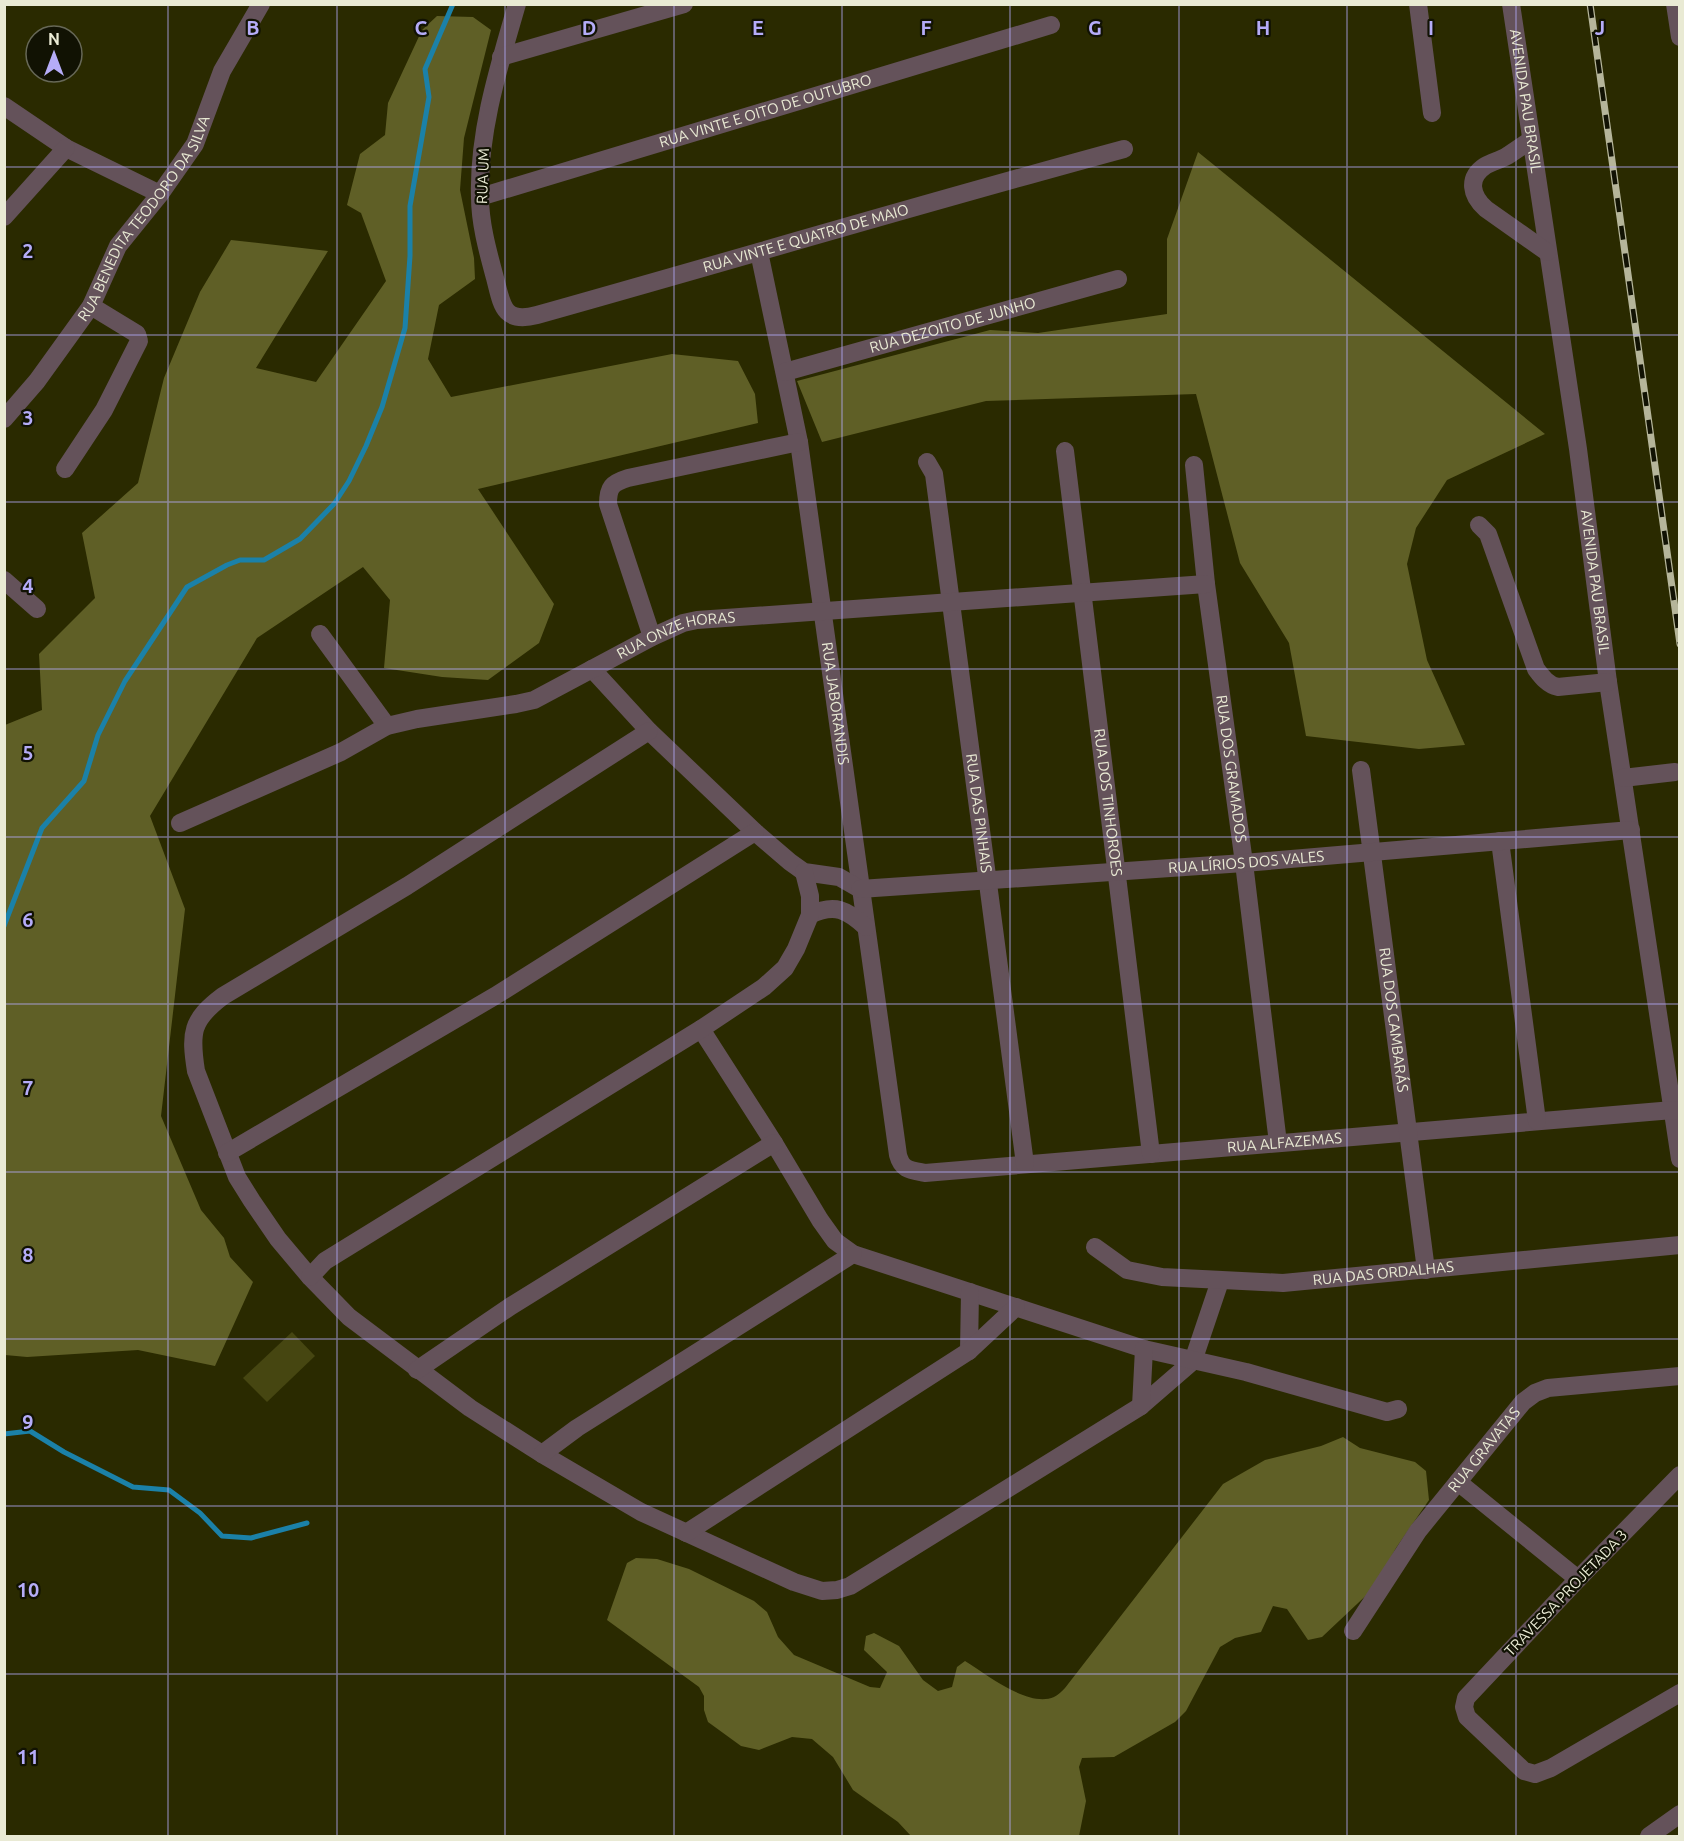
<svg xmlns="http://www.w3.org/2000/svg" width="1684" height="1841" font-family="Ubuntu,sans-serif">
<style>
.green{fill:#464611}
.forest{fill:#5f5f26}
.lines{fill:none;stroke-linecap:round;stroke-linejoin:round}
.stream{stroke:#1b81a8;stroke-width:5}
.minor{stroke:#64525a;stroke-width:18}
.rail-casing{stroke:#b5b59a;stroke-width:7}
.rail{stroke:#111203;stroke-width:4.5;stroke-dasharray:14;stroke-linecap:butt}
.grid{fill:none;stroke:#b5acf8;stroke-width:1.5;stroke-opacity:0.55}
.labels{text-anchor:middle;stroke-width:4.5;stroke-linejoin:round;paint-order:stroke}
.street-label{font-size:15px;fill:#e9ead4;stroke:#111203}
.grid-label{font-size:20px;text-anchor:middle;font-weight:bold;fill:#b5acf8;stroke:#111203;stroke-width:4.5;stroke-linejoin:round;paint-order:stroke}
</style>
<rect width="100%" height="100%" fill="#2a2a00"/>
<polygon class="green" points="292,1332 315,1356 267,1402 243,1378"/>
<g class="forest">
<polygon points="437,16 473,17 491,30 464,138 460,190 474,258 475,279 439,305 428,359 451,397 672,354 738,361 755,394 758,423 478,489 554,604 539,643 488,680 442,677 384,668 390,600 363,567 257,638 150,816 185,909 161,1116 201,1210 224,1238 230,1257 253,1282 215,1366 138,1350 27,1357 5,1355 5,725 42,710 39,654 95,598 82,533 138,483 164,378 200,292 231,240 328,251 256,368 316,382 386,281 361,213 347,205 360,154 385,135 388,103 422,30"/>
<polygon points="1198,152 1545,434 1447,480 1416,528 1407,564 1427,660 1465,745 1419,749 1306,736 1289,643 1240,563 1196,394 986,401 822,442 797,381 990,330 1038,333 1167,314 1167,239"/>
<path d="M1343,1437L1360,1448L1415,1462L1426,1471L1429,1500L1396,1548L1374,1588L1322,1637L1308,1640L1287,1609L1273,1606L1261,1632L1235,1638L1220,1647L1186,1711L1175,1722L1114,1757L1082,1758L1079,1767L1086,1801L1079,1836H911L898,1822L853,1790L833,1757L812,1739L792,1737L759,1750L741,1746L708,1722L704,1710V1696L699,1687L607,1620L627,1563L636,1558L657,1559L689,1569L754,1601L767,1612L778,1637L794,1655L870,1687L880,1688L887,1672L864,1650L866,1636L874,1633L899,1646L923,1680L938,1691L952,1687L957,1667L965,1661C986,1674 1028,1708 1054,1697C1058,1695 1062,1691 1065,1688L1223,1484L1265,1460L1321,1446Z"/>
</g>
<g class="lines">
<g class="stream">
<polyline points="4,926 42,828 84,781 98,735 125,681 187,587 227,565 240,560 264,560 300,539 334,504 349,481 366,446 382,407 405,328 410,256 410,206 429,97 425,69 453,4"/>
<polyline points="4,1434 30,1431 64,1452 133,1487 169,1490 200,1513 222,1536 251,1538 307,1523"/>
</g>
<g class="minor">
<path id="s1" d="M517,4C499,66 478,132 480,197C480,224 488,252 495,278C502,305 503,324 537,315C733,260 928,202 1124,149"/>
<polyline points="1418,4 1432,113"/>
<path id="s2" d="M1511,4L1578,449L1608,682L1680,1159"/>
<polyline points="1675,4 1680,37"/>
<polyline points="501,57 684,4"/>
<polyline points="4,106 66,148 160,194"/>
<path d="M1531,140C1523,145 1515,151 1507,156C1500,160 1492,162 1485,166C1467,178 1471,196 1486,209L1547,252"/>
<path id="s3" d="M480,197L1051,25"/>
<polyline points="4,217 66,148"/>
<path id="s4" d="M759,252L799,442L898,1155C902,1170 910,1170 925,1173L1673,1110L1680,1111"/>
<path id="s5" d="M785,372L1118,279"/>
<path id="s6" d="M4,419L37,381L91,306L118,246L160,194L195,144L222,71L261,4"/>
<path id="s7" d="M1065,451L1151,1154"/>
<path id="s8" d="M927,462L934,474L1025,1164"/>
<path id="s9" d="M1194,465L1206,584L1244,863L1278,1143"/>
<polyline points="65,469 104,410 139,341 137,334 91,306"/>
<path d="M1479,525L1488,534L1536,669C1542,677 1548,685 1558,687L1608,682"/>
<polyline points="4,580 37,609"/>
<polyline points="320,634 387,726"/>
<path d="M652,637L608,504C608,487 612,483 628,478L799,442"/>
<polyline points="592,669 649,731 755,832 790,862 804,872 839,877 860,889"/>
<path d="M649,731L407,886L223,996C191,1020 190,1033 196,1071L237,1177L252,1201L278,1239L310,1277L349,1317L470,1408L542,1454L641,1512L794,1582L822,1591L837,1590L850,1586L1141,1406L1193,1361L1220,1281"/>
<path id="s10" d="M1361,770L1426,1270"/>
<polyline points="1623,778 1675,772"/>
<path id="s11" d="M180,823L341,752L387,726L417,719L516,704L534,700L652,637L683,623L697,620L1206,584"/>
<polyline points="1500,841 1537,1121"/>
<path id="s12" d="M860,889L1244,863L1631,830"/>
<path d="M810,915C835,903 847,910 866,927"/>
<polyline points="701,1029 774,1143 820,1220 835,1241 853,1254 1144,1349 1246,1372 1387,1412 1398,1409"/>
<polyline points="227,1153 495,996 755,832"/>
<path id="s13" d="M1095,1247L1127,1270L1162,1277L1283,1283L1680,1245"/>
<polyline points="310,1277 325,1261 701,1029 764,987 785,968 796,949 810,915 810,896 804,872"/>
<polyline points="969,1351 970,1292"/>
<polyline points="417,1370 511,1306 774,1143"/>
<polyline points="1141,1406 1144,1349"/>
<polyline points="542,1454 577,1428 853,1254"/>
<polyline points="1680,1475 1578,1579 1466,1698 1464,1707 1467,1717 1524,1771 1535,1774 1551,1768 1680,1693"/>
<polyline points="1458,1482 1578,1579"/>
<polyline points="686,1533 969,1351 1016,1307"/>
<path id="s14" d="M1353,1631L1418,1531L1523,1402L1535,1393L1548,1388L1680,1376"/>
<polyline points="1649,1836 1680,1814"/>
</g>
<g class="rail-casing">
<polyline id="rail" points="1590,4 1680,644"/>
</g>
<use href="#rail" class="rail"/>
</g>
<path class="grid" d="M168,4V1836M337,4V1836M505,4V1836M674,4V1836M842,4V1836M1010,4V1836M1179,4V1836M1347,4V1836M1516,4V1836M4,167H1680M4,335H1680M4,502H1680M4,669H1680M4,837H1680M4,1004H1680M4,1172H1680M4,1339H1680M4,1506H1680M4,1674H1680"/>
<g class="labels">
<g class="street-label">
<text dy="5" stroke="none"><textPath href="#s2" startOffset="98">AVENIDA PAU BRASIL</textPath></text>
<text dy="5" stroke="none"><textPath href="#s3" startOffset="298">RUA VINTE E OITO DE OUTUBRO</textPath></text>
<text transform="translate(483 176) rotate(-88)" y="5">RUA UM</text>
<text dy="5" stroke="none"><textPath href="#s6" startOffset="246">RUA BENEDITA TEODORO DA SILVA</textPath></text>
<text dy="5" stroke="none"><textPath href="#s1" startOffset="627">RUA VINTE E QUATRO DE MAIO</textPath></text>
<text dy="5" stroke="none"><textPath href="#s5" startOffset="174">RUA DEZOITO DE JUNHO</textPath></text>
<text dy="5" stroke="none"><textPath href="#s2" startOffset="584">AVENIDA PAU BRASIL</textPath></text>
<text dy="5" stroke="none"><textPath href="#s11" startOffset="536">RUA ONZE HORAS</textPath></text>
<text dy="5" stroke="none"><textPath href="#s4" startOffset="458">RUA JABORANDIS</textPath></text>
<text dy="5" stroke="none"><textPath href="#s9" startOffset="306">RUA DOS GRAMADOS</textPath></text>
<text dy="5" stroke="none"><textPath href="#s7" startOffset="354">RUA DOS TINHOROES</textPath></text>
<text dy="5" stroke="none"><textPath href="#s8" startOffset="356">RUA DAS PINHAIS</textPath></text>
<text dy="5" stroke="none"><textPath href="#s12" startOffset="387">RUA LÍRIOS DOS VALES</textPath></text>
<text dy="5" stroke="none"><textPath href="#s10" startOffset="252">RUA DOS CAMBARÁS</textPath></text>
<text dy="5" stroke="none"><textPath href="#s4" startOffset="1310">RUA ALFAZEMAS</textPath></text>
<text dy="5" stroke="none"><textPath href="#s13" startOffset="297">RUA DAS ORDALHAS</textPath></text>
<text dy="5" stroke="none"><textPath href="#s14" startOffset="224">RUA GRAVATAS</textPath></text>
<text transform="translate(1566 1593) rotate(-46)" y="5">TRAVESSA PROJETADA 3</text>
</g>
</g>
<g class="grid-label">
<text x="253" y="35">B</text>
<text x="421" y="35">C</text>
<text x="589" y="35">D</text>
<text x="758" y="35">E</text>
<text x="926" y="35">F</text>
<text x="1095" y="35">G</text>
<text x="1263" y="35">H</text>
<text x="1431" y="35">I</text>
<text x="1600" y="35">J</text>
<text x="28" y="258">2</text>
<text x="28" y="425">3</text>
<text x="28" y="593">4</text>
<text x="28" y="760">5</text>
<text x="28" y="927">6</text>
<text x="28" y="1095">7</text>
<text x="28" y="1262">8</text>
<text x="28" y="1429">9</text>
<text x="28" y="1597">10</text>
<text x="28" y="1764">11</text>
</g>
<rect width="1684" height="1841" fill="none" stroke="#e9ead4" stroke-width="12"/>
<g transform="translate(54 54)"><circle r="28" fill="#111203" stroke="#676857" stroke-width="1.5"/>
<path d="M0-4.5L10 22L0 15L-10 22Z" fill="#b5acf8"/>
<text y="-9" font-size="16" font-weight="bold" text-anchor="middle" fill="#e9ead4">N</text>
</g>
</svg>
